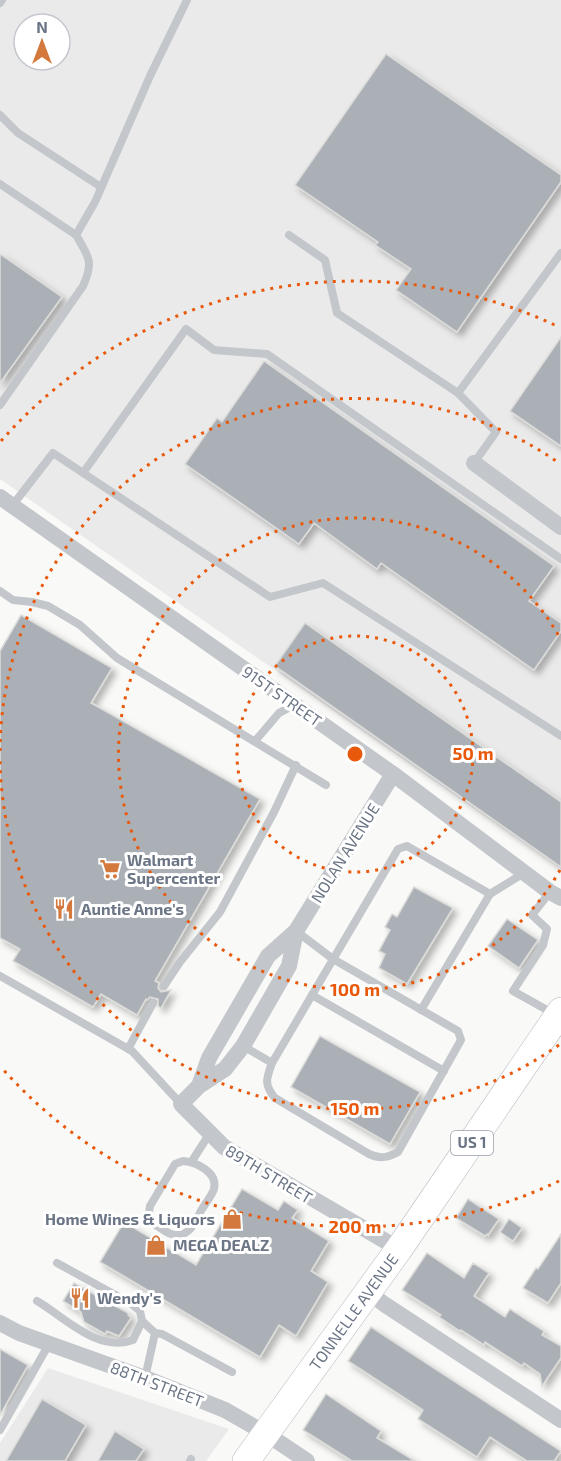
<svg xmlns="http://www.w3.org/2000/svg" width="561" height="1461" font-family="'Exo 2',sans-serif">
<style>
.built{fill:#eaeaea;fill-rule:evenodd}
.building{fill:#abb0b7;stroke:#dbdbd9;stroke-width:1.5;filter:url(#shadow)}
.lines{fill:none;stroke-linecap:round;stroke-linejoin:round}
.primary-casing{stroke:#b7b9be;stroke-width:28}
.service{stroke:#c3c6ca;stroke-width:8}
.minor{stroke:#c3c6ca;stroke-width:16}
.primary{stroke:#fff;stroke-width:27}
.ring{fill:none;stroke:#e8590c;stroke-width:3;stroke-dasharray:3 6}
.labels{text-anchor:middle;stroke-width:6;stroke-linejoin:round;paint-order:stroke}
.shield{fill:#fff;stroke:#979eaa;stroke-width:1.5}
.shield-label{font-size:15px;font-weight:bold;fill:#6b7585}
.street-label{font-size:16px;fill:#6b7585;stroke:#fff}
.poi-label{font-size:16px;font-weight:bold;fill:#6b7585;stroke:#fff;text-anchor:start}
.centre{fill:#e8590c;stroke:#fff;stroke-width:3}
.ring-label{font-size:18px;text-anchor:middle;font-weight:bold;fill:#e8590c;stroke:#fff;stroke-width:6;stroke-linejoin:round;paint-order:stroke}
</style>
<defs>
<filter id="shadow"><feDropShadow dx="4.5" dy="4.5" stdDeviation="3" flood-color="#0004"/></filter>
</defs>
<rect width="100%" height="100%" fill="#f9f9f7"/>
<g class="built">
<path d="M0,0H561V869L0,479ZM24,24H60V60H24Z"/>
<polygon points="48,1368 229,1429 206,1461 0,1461 0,1443"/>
</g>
<g class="building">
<polygon points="386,54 561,175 561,182 457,332 396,290 411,269 375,245 378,242 295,185"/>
<polygon points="0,254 62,297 0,383"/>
<polygon points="561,337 561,446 510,411"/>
<polygon points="264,361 554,566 529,601 561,623 561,631 534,670 381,563 377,569 314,523 299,544 185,464 217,418 222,422"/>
<polygon points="21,615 112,668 91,703 260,799 155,981 159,983 158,988 161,992 171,990 161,1008 158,1006 158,999 150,997 147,1000 146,999 137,1015 101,994 93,1007 13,961 20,949 0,938 0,651"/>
<polygon points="305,623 561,802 561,867 275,666"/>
<polygon points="414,887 453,908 407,984 379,968 385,954 379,951 390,930 385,927 392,914 397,917"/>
<polygon points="507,919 538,940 519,968 488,946"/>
<polygon points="320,1036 420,1092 390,1144 291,1087"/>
<polygon points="242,1189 278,1210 284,1201 298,1210 292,1218 329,1241 311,1271 328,1282 296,1336 279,1325 260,1357 100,1262 124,1222 196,1265"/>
<polygon points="468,1199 499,1219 488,1235 487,1234 485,1236 456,1218"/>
<polygon points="509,1219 522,1228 513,1241 500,1232"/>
<polygon points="561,1234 561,1283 548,1303 523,1288 536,1268 538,1269"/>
<polygon points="427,1253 464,1278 473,1263 489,1273 474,1296 505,1317 510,1309 544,1331 542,1335 561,1346 561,1358 542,1386 540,1374 524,1363 522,1366 485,1342 484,1345 461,1330 460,1331 439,1317 441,1315 402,1290"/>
<polygon points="74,1283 128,1313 128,1315 131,1318 119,1336 107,1331 105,1334 84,1322 81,1312 63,1301"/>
<polygon points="371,1327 561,1451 554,1461 527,1461 490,1437 477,1457 418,1419 423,1410 348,1361"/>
<polygon points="0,1349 28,1365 0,1415"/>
<polygon points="326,1394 381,1431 377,1438 415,1461 352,1461 303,1430"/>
<polygon points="42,1399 86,1425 65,1461 6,1461"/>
<polygon points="115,1431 144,1449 136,1461 98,1461"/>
</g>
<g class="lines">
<g class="primary-casing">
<g id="primary">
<path id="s1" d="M246,1461L399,1249L561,1011"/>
</g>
</g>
<g class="service">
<polyline points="0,3 2,0"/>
<polyline points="0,115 18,133 101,187"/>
<polyline points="0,184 76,235 95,202 150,76 187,0"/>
<polyline points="289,235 325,260 337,313 458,393 496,432 474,463"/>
<polyline points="458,393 561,253"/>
<path d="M0,405L83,286C94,262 89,257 76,235"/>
<polyline points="83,473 186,329 214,350 267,354 561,559"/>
<polyline points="12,506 53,453 270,597 323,583 561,736"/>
<polyline points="0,591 13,600 32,602 48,606 80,625 117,658 326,785"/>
<polyline points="256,740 279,713 294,705"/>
<polyline points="550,892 532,915 547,929 543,945 513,991 556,1015"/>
<path d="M296,931L333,959L458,1031L461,1040L398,1152C387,1158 380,1159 369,1154L275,1098C264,1085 266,1079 272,1063L398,849L407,846L490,894"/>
<polyline points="0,976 132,1051 181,1104"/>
<polyline points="164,986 180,962 220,912 274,812 296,765"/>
<polyline points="312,995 444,1071"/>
<polyline points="421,1010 490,894 524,873"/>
<polyline points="243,1046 272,1063"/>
<polyline points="128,1049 153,1003"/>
<path d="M183,1161C196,1162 218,1172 214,1189C212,1195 206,1203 202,1209C196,1219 192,1234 178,1235C170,1236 164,1230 157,1226C149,1221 148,1216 150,1206L175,1164Z"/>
<polyline points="192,1161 210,1133"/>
<polyline points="57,1263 130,1303 140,1311 142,1321 155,1333 145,1378"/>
<path d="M37,1301C66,1318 98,1353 133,1340L142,1321"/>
<polyline points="155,1333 162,1334 232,1372"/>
<polyline points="0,1430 49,1344"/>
<polyline points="190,1461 191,1459"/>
</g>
<g class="minor">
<polyline points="474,463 561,527"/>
<polyline points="0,497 393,774 550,892 561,898"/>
<polyline points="296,931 289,966 243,1046 225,1069 199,1086 181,1104 224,1147 399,1249"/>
<polyline points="199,1086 209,1058 268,956 296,931 393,774"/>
<polyline points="367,1291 384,1304 561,1420"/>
<polyline points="0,1323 19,1333 145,1378 225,1410 265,1433 307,1461"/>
</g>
<use href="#primary" class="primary"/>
</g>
<g class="ring">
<circle cx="355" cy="754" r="118"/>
<path d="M560 870A236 236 0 1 1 560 638"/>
<path d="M559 1045A355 355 0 0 1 0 757M0 751A355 355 0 0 1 559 463"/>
<path d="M559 1181A473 473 0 0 1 1 1067M1 441A473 473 0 0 1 559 327"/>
</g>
<defs>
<g id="supermarket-bare" transform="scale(1.62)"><path d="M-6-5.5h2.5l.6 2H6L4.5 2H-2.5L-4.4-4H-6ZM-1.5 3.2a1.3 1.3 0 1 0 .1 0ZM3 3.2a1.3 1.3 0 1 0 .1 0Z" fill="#d3793d" stroke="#fff" stroke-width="2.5" paint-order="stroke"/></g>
<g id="restaurant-bare" transform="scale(1.62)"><path d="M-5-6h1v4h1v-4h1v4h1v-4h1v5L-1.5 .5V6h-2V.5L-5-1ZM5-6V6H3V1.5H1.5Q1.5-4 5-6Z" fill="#d3793d" stroke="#fff" stroke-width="2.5" paint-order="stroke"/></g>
<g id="shop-bare" transform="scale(1.62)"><path d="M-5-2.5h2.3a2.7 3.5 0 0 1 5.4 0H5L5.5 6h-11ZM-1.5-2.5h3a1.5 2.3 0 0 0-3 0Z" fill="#d3793d" stroke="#fff" stroke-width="2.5" paint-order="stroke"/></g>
</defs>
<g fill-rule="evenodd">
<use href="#supermarket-bare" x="110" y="869"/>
<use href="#restaurant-bare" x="64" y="909"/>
<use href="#shop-bare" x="232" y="1219"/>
<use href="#shop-bare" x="156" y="1245"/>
<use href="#restaurant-bare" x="80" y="1298"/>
</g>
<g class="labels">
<rect class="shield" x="451" y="1131" width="42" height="24" rx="4.5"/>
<g class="shield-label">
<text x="472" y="1148">US 1</text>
</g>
<g class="street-label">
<text transform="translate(282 696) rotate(35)" y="6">91ST STREET</text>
<text transform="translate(345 853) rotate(-58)" y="6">NOLAN AVENUE</text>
<text transform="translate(269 1174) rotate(31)" y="6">89TH STREET</text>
<text dy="6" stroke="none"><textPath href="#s1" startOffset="184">TONNELLE AVENUE</textPath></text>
<text transform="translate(157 1384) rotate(21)" y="6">88TH STREET</text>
</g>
<g class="poi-label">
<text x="127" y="866">Walmart<tspan x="127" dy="18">Supercenter</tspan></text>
<text x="81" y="915">Auntie Anne's</text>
<text x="215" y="1225" text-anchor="end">Home Wines &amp; Liquors</text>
<text x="173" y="1251">MEGA DEALZ</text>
<text x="97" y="1304">Wendy's</text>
</g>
</g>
<circle cx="355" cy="754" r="9" class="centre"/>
<g class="ring-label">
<text x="473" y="760">50 m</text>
<text x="355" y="996">100 m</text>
<text x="355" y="1115">150 m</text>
<text x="355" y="1233">200 m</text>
</g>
<g transform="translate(42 42)"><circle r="28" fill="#ffffff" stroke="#c4c8ce" stroke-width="1.5"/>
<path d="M0-4.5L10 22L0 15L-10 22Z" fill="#d3793d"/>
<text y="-9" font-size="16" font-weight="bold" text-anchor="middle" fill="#6b7585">N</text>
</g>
</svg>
